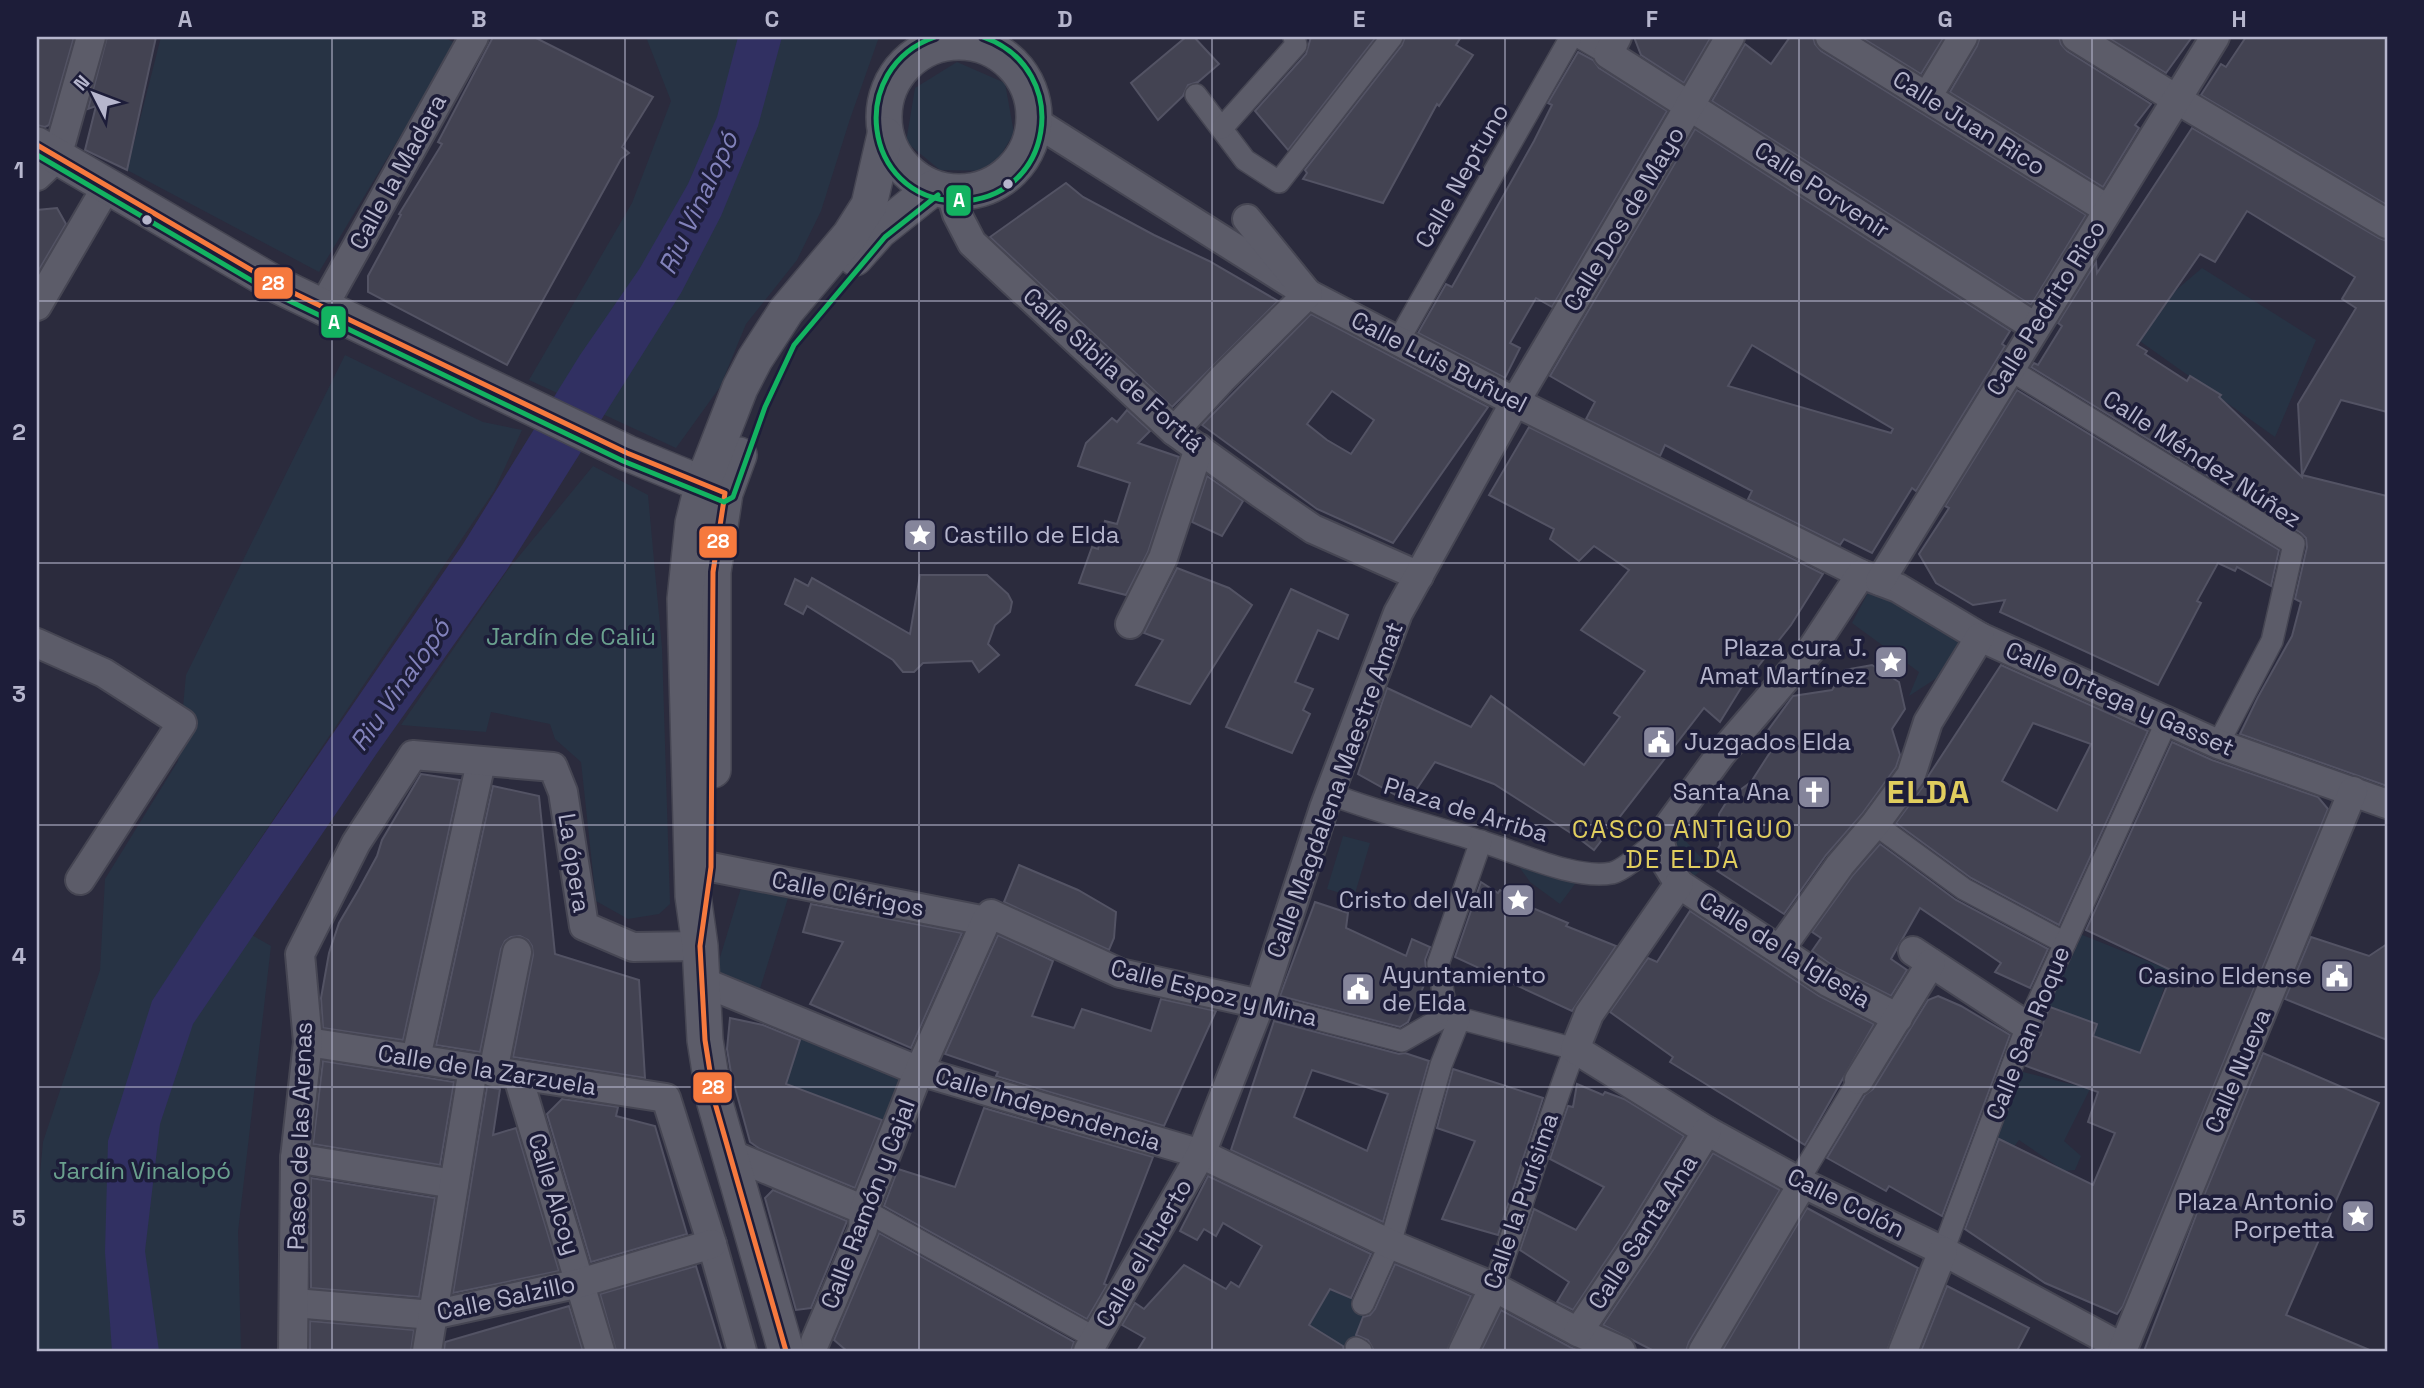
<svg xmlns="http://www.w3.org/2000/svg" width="2424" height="1388" font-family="'Space Grotesk',sans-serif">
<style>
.green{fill:#273344}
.water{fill:#313062}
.building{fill:#434352;stroke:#535364;stroke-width:2;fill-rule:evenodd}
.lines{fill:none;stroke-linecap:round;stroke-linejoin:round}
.pedestrian-casing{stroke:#464653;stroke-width:24}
.minor-casing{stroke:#464653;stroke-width:32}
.tertiary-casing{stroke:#464653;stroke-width:38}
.pedestrian{stroke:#5c5c69;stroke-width:21}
.minor{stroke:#5c5c69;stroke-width:28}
.tertiary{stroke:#5c5c69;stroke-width:35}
.bus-1-casing{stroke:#1d1d39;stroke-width:10}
.bus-2-casing{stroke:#1d1d39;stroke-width:10}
.bus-1{stroke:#f6793e;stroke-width:5}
.bus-2{stroke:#13b361;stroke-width:5}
.grid{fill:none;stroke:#b6b6cd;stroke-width:2;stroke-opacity:0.55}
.bus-dot{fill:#b6b6cd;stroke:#1d1d39;stroke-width:2.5}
.labels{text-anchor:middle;stroke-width:7;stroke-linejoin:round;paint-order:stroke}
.street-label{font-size:24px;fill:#b6b6cd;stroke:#1d1d39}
.poi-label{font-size:24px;fill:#b6b6cd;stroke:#1d1d39;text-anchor:end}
.park-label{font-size:24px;fill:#6aa08e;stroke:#1d1d39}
.water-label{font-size:26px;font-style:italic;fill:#8282bb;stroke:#1d1d39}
.neighbourhood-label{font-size:26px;letter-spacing:2px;fill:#e0cd5e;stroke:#1d1d39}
.district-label{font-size:32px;font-weight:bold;letter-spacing:2px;fill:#e0cd5e;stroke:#1d1d39}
.line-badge{stroke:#1d1d39;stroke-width:2.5}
.badge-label{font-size:19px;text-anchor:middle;font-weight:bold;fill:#fff}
.neatline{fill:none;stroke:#b6b6cd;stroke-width:2.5}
.grid-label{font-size:23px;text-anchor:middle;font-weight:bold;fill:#b6b6cd}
</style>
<rect width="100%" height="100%" fill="#2b2b3d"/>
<g class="green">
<polygon points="161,37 442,37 456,43 319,272 127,170"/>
<polygon points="646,37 879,37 850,119 821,211 797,260 746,324 720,387 676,448 529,380 632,203 671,101"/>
<polygon points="957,62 1005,83 1014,133 991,171 940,170 906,142 915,88"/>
<polygon points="2202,268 2316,340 2275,437 2127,332"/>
<polygon points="345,355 483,422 522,430 494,491 211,912 271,946 238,1232 241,1351 39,1351 37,1342 37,1205 43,1142 100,970 105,879 178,761 186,675"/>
<polygon points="593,466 648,495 662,648 670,904 659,914 628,919 596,901 581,762 555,739 550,724 491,712 486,732 401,725 507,571"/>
<polygon points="1873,583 1960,644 1949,670 1909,696 1919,672 1852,623"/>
<polygon points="1680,835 1708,865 1694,876 1673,851"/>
<polygon points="1343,836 1370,843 1354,897 1327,889"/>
<polygon points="1515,861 1578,880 1560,904 1530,882"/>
<polygon points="741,888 788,898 759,992 715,974"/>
<polygon points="2070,930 2170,970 2142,1054 2032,1015"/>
<polygon points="802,1034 905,1076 887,1121 786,1084"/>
<polygon points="2019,1071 2090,1089 2064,1141 2081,1156 2075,1170 2064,1171 2019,1140 2007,1156 1989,1141"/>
<polygon points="1323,1288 1368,1304 1350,1351 1340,1351 1300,1332"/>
</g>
<polygon class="water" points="738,37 782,37 758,126 721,216 681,293 506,571 377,753 193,1024 160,1124 145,1251 159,1351 112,1351 105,1252 108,1141 152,1001 203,923 463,544 580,355 640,268 688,184 717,117"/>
<g class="building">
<polygon points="37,37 74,37 49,125 45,127 37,125"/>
<polygon points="107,37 156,37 127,170 85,150 96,106 88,109"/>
<polygon points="493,37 534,37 653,97 622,147 629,153 621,159 507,365 368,292 368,276 401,215 399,214 442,144 438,142"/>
<polygon points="1186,37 1194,37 1219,64 1198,82 1188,85 1183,96 1158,120 1131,83"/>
<polygon points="1311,37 1376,37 1288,150 1255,111 1306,54"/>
<polygon points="1405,37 1461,37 1456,45 1473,55 1439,106 1437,104 1383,203 1303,179 1307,173 1305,170 1402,45"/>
<polygon points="1634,37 1711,37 1684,83 1641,55"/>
<polygon points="1790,37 1813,37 1815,44 1821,51 2086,215 2031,305 1712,101 1745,44 1771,64"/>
<polygon points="1861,37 1944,37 1921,74"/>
<polygon points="1980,37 2059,37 2061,44 2067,51 2151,104 2135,125 2139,128 2103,187 1950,92 1977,46"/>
<polygon points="2107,37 2192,37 2166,73"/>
<polygon points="2246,37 2387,37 2387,205 2201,95 2221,64 2226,67"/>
<polygon points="1578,52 1593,60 1599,68 1667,111 1552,307 1536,298 1510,343 1520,348 1505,378 1418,333 1446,284 1452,287 1534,141 1552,105 1548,103"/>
<path d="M2192,128L2379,238L2387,241V412L2341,400L2302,475L2387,496V786L2240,734L2258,697L2292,636L2301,602L2295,599L2307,547L2306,538L2301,533L2031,367L2034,363L2038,365L2062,326L2058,323L2096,262L2097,273ZM2247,211L2355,277L2342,299L2356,308L2298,404L2302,477L2219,397L2221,395L2190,376L2187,381L2145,354L2147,351L2137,345L2200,254L2215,262Z"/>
<path d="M1695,129L2010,331L2002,344L2005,346L1916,491L1912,488L1872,553L1844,539L1840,545L1748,499L1752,491L1665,445L1660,456L1586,419L1595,402L1550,376ZM1752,345L1893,429L1891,433L1728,386Z"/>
<polygon points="1066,183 1083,197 1154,235 1209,261 1278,301 1172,407 990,237"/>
<polygon points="57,208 66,224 37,273 37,210"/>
<path d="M1311,314L1488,407L1393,543L1317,509L1202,425ZM1332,391L1374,420L1351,454L1327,440L1307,424Z"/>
<polygon points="2017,390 2279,550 2271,586 2237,567 2235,571 2218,563 2197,601 2201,603 2158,685 2000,612 2005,600 1973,605 1936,583 1919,554 1949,508 1945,506"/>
<polygon points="1127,410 1150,431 1138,443 1179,457 1148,552 1126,595 1079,583 1092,547 1098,549 1105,521 1117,524 1130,483 1078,466 1086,443 1112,418 1117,422"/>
<polygon points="1529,427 1823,574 1791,625 1741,688 1720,722 1704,708 1594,850 1577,837 1494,784 1435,762 1408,802 1358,774 1387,688 1471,727 1491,696 1584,765 1620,717 1614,713 1645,671 1581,630 1629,570 1594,546 1579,561 1550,539 1554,529 1489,495"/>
<polygon points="1207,476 1243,501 1222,536 1192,522"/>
<polygon points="1177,568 1229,588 1252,605 1190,704 1136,685 1163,640 1144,633"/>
<polygon points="920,575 987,575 1008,594 1012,602 1010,612 995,625 988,644 999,655 979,672 972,661 923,663 914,672 903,672 893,660 807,606 803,614 785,604 795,579 808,586 812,578 910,634"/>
<polygon points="1291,589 1348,615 1338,639 1318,630 1295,682 1313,689 1303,710 1310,714 1292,753 1226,727"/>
<polygon points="1872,665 1899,682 1905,709 1892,729 1900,755 1896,767 1862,814 1826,855 1784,914 1708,865 1720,845 1719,814 1729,798 1751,782 1778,740 1766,733 1793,696 1832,690 1845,670"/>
<path d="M2001,665L2148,731L2059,925L1971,878L1896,823L1924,785L1929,775ZM2033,723L2091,744L2057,811L2002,781Z"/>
<polygon points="2172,742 2212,760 2318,797 2328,809 2123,1306 2117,1314 2045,1283 1965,1229 1999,1139 2093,1185 2115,1133 2088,1122 2098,1092 2026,1066 2036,1040 2041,1035 2043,1023 2050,1007 2097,1024 2093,1036 2140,1053 2173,971 2086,930"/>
<polygon points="421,774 460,780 403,1040 323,1028 321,998 329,953 339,923 359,889 377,856 382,840"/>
<polygon points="493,786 539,796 555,954 639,980 645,1078 513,1057 533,955 532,946 528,940 520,936 511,937 505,941 501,949 480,1052 436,1045"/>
<polygon points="1880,844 1956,900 2048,949 2030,988 1995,972 2001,963 1920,908 1891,959 1907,970 1891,996 1836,968 1812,951 1821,938 1812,932 1853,875"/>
<polygon points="1019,865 1078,890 1116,912 1114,938 1109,950 1004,902"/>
<polygon points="1481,882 1498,893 1500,890 1523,904 1568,923 1566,926 1616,946 1572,1011 1455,957"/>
<polygon points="1315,902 1348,913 1346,928 1406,956 1412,939 1430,947 1425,960 1427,978 1408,1022 1400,1027 1280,996"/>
<polygon points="811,904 962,933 911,1048 810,1004 843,942 803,932"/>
<polygon points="1690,911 1819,996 1874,1024 1805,1145 1670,1062 1673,1057 1610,1012 1648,958 1657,962"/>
<polygon points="998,935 1053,961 1032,1016 1074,1028 1082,1009 1151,1031 1161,999 1216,1011 1164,1126 996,1076 998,1072 945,1054"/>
<polygon points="2311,937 2369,956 2387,944 2387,1040 2285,999"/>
<polygon points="1938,996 1961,1006 2010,1035 1942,1216 1889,1186 1886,1191 1827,1158 1865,1095 1873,1089 1928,1000"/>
<polygon points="730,1018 763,1025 800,1040 786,1084 882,1120 855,1188 760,1149 750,1142 731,1073 727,1049"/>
<path d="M1274,1021L1399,1054L1405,1053L1429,1061L1383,1222L1231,1150ZM1312,1070L1388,1094L1367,1151L1294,1117Z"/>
<polygon points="2263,1053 2379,1103 2286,1315 2372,1351 2144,1351 2200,1205"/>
<polygon points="323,1061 454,1082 440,1165 313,1144"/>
<polygon points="1453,1069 1543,1098 1498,1235 1442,1219 1475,1141 1437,1128"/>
<polygon points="1577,1084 1603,1095 1605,1092 1624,1099 1684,1136 1627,1229 1573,1310 1557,1302 1569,1282 1520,1250 1534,1209 1576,1230 1604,1187 1550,1159 1568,1106 1573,1107"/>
<polygon points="487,1087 500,1089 493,1135 516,1128 559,1271 453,1293"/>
<polygon points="562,1099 618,1107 616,1116 655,1126 687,1234 591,1262 547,1114"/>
<polygon points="984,1108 1153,1157 1104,1284 1107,1285 1087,1319 884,1206 898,1169 955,1187"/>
<polygon points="1713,1153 1780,1190 1689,1342 1686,1351 1654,1351 1603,1325 1655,1247"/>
<polygon points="1208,1176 1371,1254 1351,1298 1330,1289 1309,1325 1343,1346 1344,1351 1137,1351 1145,1338 1122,1325 1135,1303 1144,1309 1184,1265 1226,1289 1231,1282 1239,1287 1262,1246 1223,1223 1216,1236 1204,1229 1197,1240 1180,1231"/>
<polygon points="311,1178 435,1198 419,1297 311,1288"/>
<polygon points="773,1190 847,1221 811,1308 796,1310 765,1198"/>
<polygon points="1807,1208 1918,1268 1887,1351 1722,1351"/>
<polygon points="879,1233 1074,1342 1071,1351 847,1351 834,1340"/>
<polygon points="1395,1264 1471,1296 1447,1351 1374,1351 1368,1340 1356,1335 1363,1317 1370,1315 1375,1309"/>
<polygon points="696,1266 722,1351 616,1351 600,1294"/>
<polygon points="1947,1286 2029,1328 2017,1351 1921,1351"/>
<polygon points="569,1306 583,1351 444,1351 445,1342"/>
<polygon points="1501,1310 1570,1347 1580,1351 1481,1351"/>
<polygon points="310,1321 414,1330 411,1351 310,1351"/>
</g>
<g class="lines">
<g class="pedestrian-casing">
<g id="pedestrian">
<polyline points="1579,37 1608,54"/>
<polyline points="1196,95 1245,160 1279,182 1392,37"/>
<polyline points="1222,128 1296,45 1294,37"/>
<polyline points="1398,341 1571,37"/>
<polyline points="2009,369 2294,544 2272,641 2218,744"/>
<path d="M1330,794C1380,813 1432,826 1483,842C1519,853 1575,880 1612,873C1625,870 1648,848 1659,839"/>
<polyline points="1875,824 1964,889 2065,943"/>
<path d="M1260,1004L1402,1041L1447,1015L1575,1049C1545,1127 1522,1208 1494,1287"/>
<polyline points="1447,1015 1438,964 1481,841"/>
<polyline points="1798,1181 1859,1080"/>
<polyline points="864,1210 1095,1338"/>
<polyline points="1943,1251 2027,1026 2167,721"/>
<polyline points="1363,1304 1390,1244 1441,1065 1459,1020"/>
<polyline points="1356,1348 1361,1351"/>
</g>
</g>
<g class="minor-casing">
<g id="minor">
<polyline points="1617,37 1608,54 2035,327"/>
<polyline points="1830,37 2107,209"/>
<polyline points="2076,37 2176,99 2387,224"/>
<polyline points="1927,97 1963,37"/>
<polyline points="1034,121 1308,294 1515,402 1861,574 1898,588 1980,637 2218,744 2387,804"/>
<polyline points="37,176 57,157 91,37"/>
<polyline points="951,193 957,214 972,243 1174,431 1260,493 1313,529 1419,576"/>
<polyline points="37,306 107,186"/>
<polyline points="323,307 474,37"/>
<polyline points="1174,431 1223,378 1308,294 1247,219"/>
<polyline points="1861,574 1813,647 1721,754 1659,839 1665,861 1679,884 1828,982 1898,1018"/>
<polyline points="1880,581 2215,37"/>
<polyline points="1130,624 1163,558 1199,448"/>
<polyline points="37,643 104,673 182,723 80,880"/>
<polyline points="711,867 986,921"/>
<polyline points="1679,884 1589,1014 1575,1049 1707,1131 1798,1181 1943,1251 2123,1348"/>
<polyline points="1780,949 1840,865 1875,824 1911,775 1928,722 1980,637"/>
<polyline points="1913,951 2027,1026"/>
<polyline points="703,982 919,1071 1201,1154 1390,1244 1494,1287 1578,1332 1621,1351"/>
<polyline points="308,1042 666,1098 712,1244 742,1351"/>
<polyline points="416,1058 481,762"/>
<polyline points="493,1072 517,952"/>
<polyline points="518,1077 600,1351"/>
<polyline points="1859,1080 1931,963"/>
<polyline points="730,1154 864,1210"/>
<polyline points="295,1158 454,1184"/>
<polyline points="295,1303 432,1315 580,1283 712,1244"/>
<polyline points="1578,1332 1641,1238 1707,1131"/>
<polyline points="815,1342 863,1229 864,1210 919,1071 986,921 991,914 1120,973 1260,1004"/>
<polyline points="293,1351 295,1158 308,1042 300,954 356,843 413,755 553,767 563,792 584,926 633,947 700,946"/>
<polyline points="427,1351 473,1068"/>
<polyline points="1088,1351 1201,1154 1260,1004 1324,808 1398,613 1515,402 1730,37"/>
<polyline points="1463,1351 1494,1287"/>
<polyline points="1703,1351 1803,1183"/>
<polyline points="1903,1351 1943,1251"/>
<polyline points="2122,1351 2353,791"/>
</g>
</g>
<g class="tertiary-casing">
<g id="tertiary">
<circle cx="959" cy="117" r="75"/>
<polyline points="37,145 277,285 627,453 722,492"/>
<polyline points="855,258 879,231 933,188"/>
<polyline points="713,770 713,572 725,493 739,455"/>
<polyline points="786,1351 715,1103 705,1040 700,946 693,896 685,599 693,523 703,483 740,388 755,359 786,311 850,235 869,205 885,135"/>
</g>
</g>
<use href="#pedestrian" class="pedestrian"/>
<use href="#minor" class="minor"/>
<use href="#tertiary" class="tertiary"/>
<g class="bus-1-casing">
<polyline id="bus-1" points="37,145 277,285 627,453 725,493 713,572 711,867 700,946 705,1040 715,1103 786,1351"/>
</g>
<g class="bus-2-casing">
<g id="bus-2">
<path d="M935,37C846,68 862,198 956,201C1054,203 1075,69 983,37"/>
<polyline points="37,155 273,293 623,461 724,502 733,497 765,407 794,345 885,237 938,195"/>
</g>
</g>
<use href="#bus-1" class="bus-1"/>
<use href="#bus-2" class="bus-2"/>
</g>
<path class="grid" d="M332,37V1351M625,37V1351M919,37V1351M1212,37V1351M1505,37V1351M1799,37V1351M2092,37V1351M37,301H2387M37,563H2387M37,825H2387M37,1087H2387"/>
<defs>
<g id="sight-square" transform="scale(1.75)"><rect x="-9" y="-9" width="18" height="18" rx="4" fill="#85859b" stroke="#1d1d39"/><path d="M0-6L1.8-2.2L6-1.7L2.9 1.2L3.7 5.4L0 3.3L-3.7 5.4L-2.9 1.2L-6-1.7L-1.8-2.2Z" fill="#fff"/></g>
<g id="civic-square" transform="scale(1.75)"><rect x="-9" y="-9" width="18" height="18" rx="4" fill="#85859b" stroke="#1d1d39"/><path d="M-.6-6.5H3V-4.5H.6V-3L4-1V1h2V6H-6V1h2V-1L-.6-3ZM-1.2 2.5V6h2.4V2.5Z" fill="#fff"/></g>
<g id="church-square" transform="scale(1.75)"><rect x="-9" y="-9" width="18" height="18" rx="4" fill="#85859b" stroke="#1d1d39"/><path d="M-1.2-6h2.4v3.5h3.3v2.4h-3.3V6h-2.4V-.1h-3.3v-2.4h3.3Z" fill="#fff"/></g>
</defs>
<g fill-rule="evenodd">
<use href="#sight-square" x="920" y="535"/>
<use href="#sight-square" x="1891" y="662"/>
<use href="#civic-square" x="1659" y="742"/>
<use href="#church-square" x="1814" y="792"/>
<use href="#sight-square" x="1518" y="900"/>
<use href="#civic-square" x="2337" y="976"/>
<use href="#civic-square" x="1358" y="989"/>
<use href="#sight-square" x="2358" y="1216"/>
</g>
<g class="bus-dot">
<circle cx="1008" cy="184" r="6"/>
<circle cx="147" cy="220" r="6"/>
</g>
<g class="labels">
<g class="street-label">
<text transform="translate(1969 123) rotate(32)" y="8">Calle Juan Rico</text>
<text transform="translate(398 172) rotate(-61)" y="8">Calle la Madera</text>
<text transform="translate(1462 176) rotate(-60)" y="8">Calle Neptuno</text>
<text transform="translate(1822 190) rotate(33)" y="8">Calle Porvenir</text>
<text transform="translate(1624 219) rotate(-59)" y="8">Calle Dos de Mayo</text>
<text transform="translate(2046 308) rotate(-58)" y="8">Calle Pedrito Rico</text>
<text transform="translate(1439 362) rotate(27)" y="8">Calle Luis Buñuel</text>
<text transform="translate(1113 370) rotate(42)" y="8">Calle Sibila de Fortiá</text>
<text transform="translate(2202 459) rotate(33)" y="8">Calle Méndez Núñez</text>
<text transform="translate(2120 699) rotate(24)" y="8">Calle Ortega y Gasset</text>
<text transform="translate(1335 790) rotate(-70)" y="8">Calle Magdalena Maestre Amat</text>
<text transform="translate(1466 810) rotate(17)" y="8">Plaza de Arriba</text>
<text transform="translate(574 863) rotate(81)" y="8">La ópera</text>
<text transform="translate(848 894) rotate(11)" y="8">Calle Clérigos</text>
<text transform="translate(1785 950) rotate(32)" y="8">Calle de la Iglesia</text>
<text transform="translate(1214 993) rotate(14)" y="8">Calle Espoz y Mina</text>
<text transform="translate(2028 1033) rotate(-68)" y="8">Calle San Roque</text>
<text transform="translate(487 1070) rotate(9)" y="8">Calle de la Zarzuela</text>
<text transform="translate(2238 1071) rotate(-67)" y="8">Calle Nueva</text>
<text transform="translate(1048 1109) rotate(17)" y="8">Calle Independencia</text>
<text transform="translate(300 1136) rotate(-88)" y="8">Paseo de las Arenas</text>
<text transform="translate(554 1194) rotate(73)" y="8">Calle Alcoy</text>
<text transform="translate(1521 1201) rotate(-71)" y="8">Calle la Purísima</text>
<text transform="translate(1846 1203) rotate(26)" y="8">Calle Colón</text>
<text transform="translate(868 1204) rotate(-69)" y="8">Calle Ramón y Cajal</text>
<text transform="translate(1643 1232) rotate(-57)" y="8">Calle Santa Ana</text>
<text transform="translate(1144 1253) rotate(-60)" y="8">Calle el Huerto</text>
<text transform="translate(506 1298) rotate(-12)" y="8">Calle Salzillo</text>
</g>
<g class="poi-label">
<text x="944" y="543" text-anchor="start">Castillo de Elda</text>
<text x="1867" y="656">Plaza cura J.<tspan x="1867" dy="28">Amat Martínez</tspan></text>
<text x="1684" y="750" text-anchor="start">Juzgados Elda</text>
<text x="1790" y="800">Santa Ana</text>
<text x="1494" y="908">Cristo del Vall</text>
<text x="1382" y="983" text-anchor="start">Ayuntamiento<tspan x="1382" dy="28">de Elda</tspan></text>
<text x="2312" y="984">Casino Eldense</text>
<text x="2334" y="1210">Plaza Antonio<tspan x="2334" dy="28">Porpetta</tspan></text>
</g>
<g class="park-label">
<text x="571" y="645">Jardín de Caliú</text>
<text x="142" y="1179">Jardín Vinalopó</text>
</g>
<g class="water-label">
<text transform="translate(698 203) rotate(-65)" y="9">Riu Vinalopó</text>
<text transform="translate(400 685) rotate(-55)" y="9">Riu Vinalopó</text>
</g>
<g class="neighbourhood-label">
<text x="1683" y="838">CASCO ANTIGUO<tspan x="1683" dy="30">DE ELDA</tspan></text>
</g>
<g class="district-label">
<text x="1929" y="803">ELDA</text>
</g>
</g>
<g class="line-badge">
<rect x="945" y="184" width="27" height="33" rx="7" fill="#13b361"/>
<rect x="253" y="266" width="41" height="34" rx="7" fill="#f6793e"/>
<rect x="320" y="305" width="27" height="34" rx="7" fill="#13b361"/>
<rect x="698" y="525" width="40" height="34" rx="7" fill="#f6793e"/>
<rect x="692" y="1071" width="41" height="33" rx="7" fill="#f6793e"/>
</g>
<g class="badge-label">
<text x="959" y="207">A</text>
<text x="273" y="290">28</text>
<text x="334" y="329">A</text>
<text x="718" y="548">28</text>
<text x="713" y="1094">28</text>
</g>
<rect width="2424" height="1388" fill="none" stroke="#1d1d39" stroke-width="77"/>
<g transform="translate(94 94) rotate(312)" stroke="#1d1d39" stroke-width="5" paint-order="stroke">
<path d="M0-5L12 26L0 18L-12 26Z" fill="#b6b6cd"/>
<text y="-10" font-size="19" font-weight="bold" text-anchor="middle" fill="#b6b6cd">N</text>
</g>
<rect x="38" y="38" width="2348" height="1312" class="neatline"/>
<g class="grid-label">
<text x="185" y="27">A</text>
<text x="479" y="27">B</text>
<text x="772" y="27">C</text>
<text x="1065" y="27">D</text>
<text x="1359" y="27">E</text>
<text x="1652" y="27">F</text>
<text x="1945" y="27">G</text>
<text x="2239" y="27">H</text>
<text x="19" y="178">1</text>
<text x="19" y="440">2</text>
<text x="19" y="702">3</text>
<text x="19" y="964">4</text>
<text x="19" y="1226">5</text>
</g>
</svg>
